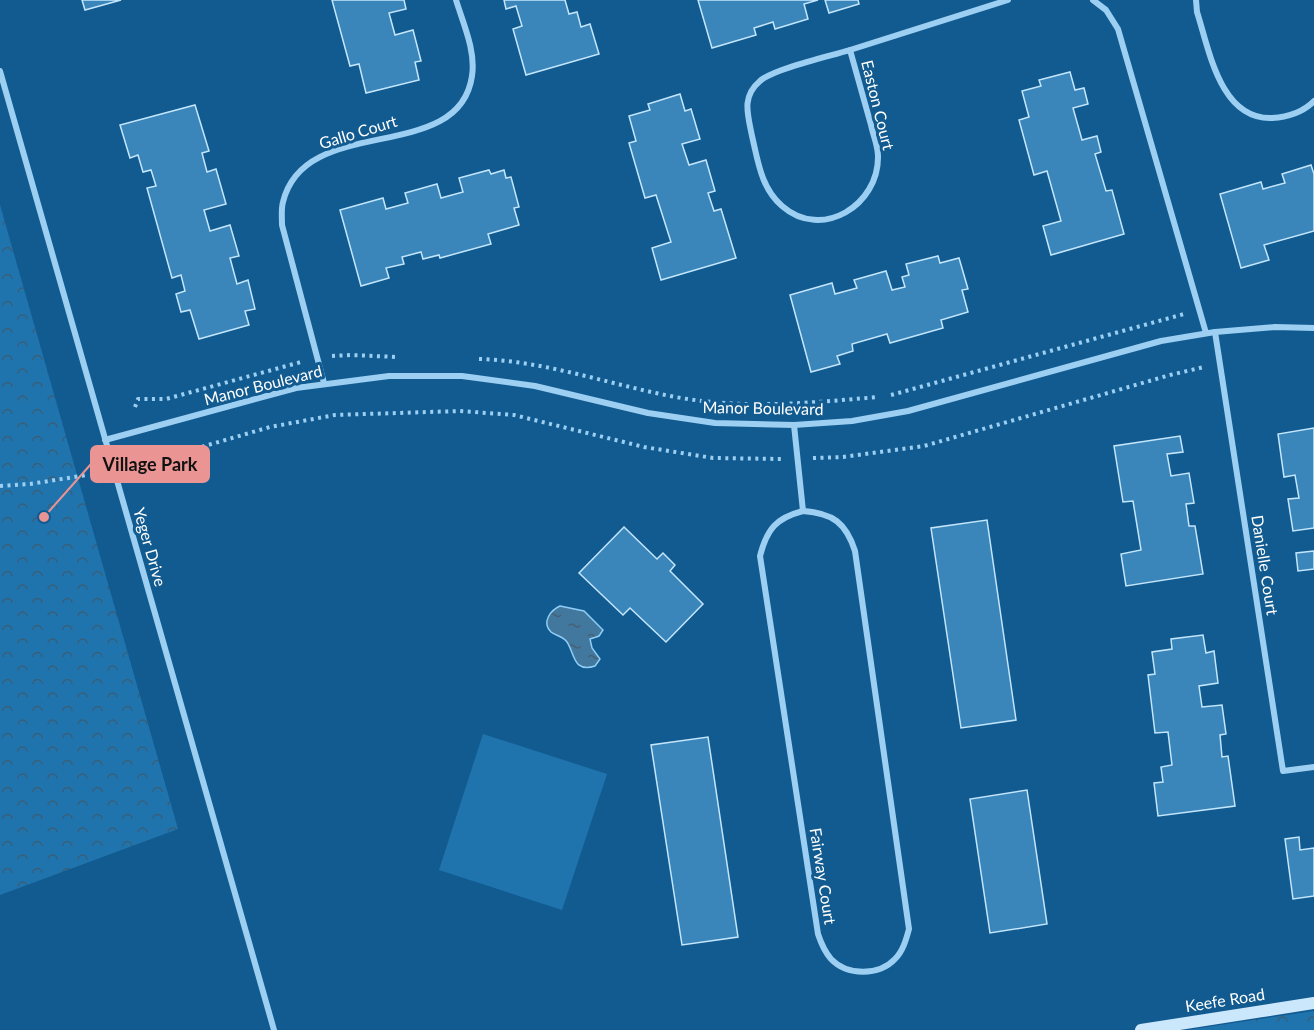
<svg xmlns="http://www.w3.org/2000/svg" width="1314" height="1030" font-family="Lato,sans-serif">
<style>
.grass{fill:#2074ad}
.park{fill:url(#park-crowns)}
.water{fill:url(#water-ripples);stroke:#8ecdf5;stroke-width:1.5}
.building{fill:#3a85b9;stroke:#c3e6fd;stroke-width:1.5}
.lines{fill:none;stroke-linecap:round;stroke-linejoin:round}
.path{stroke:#9ccff2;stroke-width:4;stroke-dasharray:3 4.5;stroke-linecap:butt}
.street{stroke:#9ccff2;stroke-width:6}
.secondary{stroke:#cbe7fc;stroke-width:12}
.labels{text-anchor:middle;stroke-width:6;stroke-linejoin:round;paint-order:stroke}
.street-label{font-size:16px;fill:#fff;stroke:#125b90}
.leader{fill:none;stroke:#ea9494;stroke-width:2}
.callout-dot{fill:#ea9494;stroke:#125b90;stroke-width:2}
.callout{fill:#ea9494;stroke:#ea9494;stroke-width:2}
.callout-label{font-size:18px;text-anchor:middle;font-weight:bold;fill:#111}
</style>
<defs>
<pattern id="park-crowns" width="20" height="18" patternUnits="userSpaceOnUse" patternTransform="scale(1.5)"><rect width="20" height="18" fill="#2074ad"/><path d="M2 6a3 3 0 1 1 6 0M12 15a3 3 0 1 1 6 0" fill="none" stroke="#385e78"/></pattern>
<pattern id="water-ripples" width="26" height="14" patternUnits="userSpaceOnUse" patternTransform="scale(1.5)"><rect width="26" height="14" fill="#42779e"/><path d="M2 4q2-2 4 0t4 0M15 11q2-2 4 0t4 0" fill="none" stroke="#485f71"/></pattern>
</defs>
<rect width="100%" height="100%" fill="#125b90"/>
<polygon class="grass" points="483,734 607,774 562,910 439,870"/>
<g class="park">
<polygon points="0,205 178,829 0,895"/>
<polygon points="1314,1011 1314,1030 1187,1030"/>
</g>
<path class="water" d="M560,606L584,611L603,630L599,636L590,639L592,648L600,659L595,666C573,673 575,654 567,642C563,636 556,636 551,632C541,622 551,610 560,606Z"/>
<g class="building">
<polygon points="82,0 121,0 85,10"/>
<polygon points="332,0 404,0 406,9 389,13 395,35 413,30 421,61 415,62 419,80 366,93 359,64 350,66"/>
<polygon points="504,0 565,0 569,14 577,12 581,27 590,24 599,54 526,75 513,29 522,26 516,6 506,9"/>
<polygon points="698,0 818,0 804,4 808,19 775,29 773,22 754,28 756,35 712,48"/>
<polygon points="825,0 858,0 859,4 829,13"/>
<polygon points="1070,72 1075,90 1084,88 1088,104 1073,108 1082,140 1097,136 1101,152 1095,154 1106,191 1112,190 1124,234 1051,255 1043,226 1061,221 1047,171 1034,175 1019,120 1029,117 1022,91 1041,86 1039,80"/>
<polygon points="680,94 685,111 691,109 700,139 682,144 689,165 706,160 715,191 708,193 714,211 721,209 736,258 661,280 652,248 671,242 656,195 645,198 629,143 636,141 629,116 650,110 648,104"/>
<polygon points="195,105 209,151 202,153 207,172 216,169 226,204 204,210 210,231 230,225 239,256 230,258 237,284 248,280 255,309 245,311 249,325 199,339 190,310 181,312 176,294 185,291 181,275 172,278 147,188 156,186 151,170 143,172 138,155 130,158 120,125"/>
<polygon points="1311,165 1314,174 1314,231 1264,245 1269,260 1241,268 1220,194 1261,182 1263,189 1285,183 1282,174"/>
<polygon points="489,170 491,174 504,170 506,178 511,177 519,207 514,208 519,225 488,234 491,244 440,258 439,255 423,259 421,252 402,257 404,264 386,268 389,278 361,286 340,210 383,198 386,209 408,203 405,193 437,184 441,198 463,192 459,178"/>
<polygon points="938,256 940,263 959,258 968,289 962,290 968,312 941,320 943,328 890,343 887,334 852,344 853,351 837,356 840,364 811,372 790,295 832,283 835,294 857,288 854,280 886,271 892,290 905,287 902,277 909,275 906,264"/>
<polygon points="1314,428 1314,528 1293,531 1288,499 1299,498 1295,475 1284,477 1278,434"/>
<polygon points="1180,436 1183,452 1167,454 1171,476 1189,473 1194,503 1186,504 1189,526 1195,526 1203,574 1126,586 1121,554 1141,550 1133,501 1123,502 1114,446"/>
<polygon points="987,520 1016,720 961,728 931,528"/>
<polygon points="624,527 657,559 663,553 675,565 670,571 703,604 666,642 630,608 623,615 579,573"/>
<polygon points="1314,551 1314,569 1298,571 1296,553"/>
<polygon points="1203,635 1206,653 1214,651 1218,683 1199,686 1202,707 1222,705 1226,734 1220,735 1222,757 1228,756 1235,806 1158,816 1154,783 1163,782 1161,767 1172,765 1168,732 1155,733 1148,675 1155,674 1152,652 1172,649 1171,639"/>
<polygon points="708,737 738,937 682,945 651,745"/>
<polygon points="1027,790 1047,924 990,933 970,799"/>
<polygon points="1299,837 1300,850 1314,848 1314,896 1293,899 1285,839"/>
</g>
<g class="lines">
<g class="path">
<polyline points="332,356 351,355 397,357"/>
<path d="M479,359C548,361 613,386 681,398C747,409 811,403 877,397"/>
<polyline points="891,395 1184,314"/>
<polyline points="135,407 138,399 166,399 301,362"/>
<polyline points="151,458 160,459 270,427 335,415 460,411 514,415 644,447 713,458 781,459"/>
<polyline points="813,458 843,457 924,446 1170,375 1204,367"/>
<polyline points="0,486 30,484 87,475"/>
</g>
<g class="street">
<polyline points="1093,0 1106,10 1118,29 1206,333"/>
<path d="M1196,0L1197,12C1209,49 1220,120 1272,118C1288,117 1302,113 1314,101"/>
<path d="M850,50C857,75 864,100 871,125C873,135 878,146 878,156C879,205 822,241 782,206C761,188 758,161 752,136C748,115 741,97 760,81C773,69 831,56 850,50Z"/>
<polyline points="850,50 1008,0"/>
<polyline points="0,71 274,1030"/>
<polyline points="1215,332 1283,771 1314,767"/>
<path d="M324,383L282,225C282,217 281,209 283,202C305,112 459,166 472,76C476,51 463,23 456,0"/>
<polyline points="794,425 803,511"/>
<polyline points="105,440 296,388 389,376 462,376 535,386 648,413 715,423 794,425 852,421 908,411 1161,341 1215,332 1275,327 1314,328"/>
<path d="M803,511C833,513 846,523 855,551L909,929C906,940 903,951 895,959C879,976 847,976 831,959C824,951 821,943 818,934L760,556C767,529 776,518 803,511Z"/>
</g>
<polyline class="secondary" points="1141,1030 1314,1003"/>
</g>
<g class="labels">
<g class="street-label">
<text transform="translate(878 105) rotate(76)" y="6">Easton Court</text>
<text transform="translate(358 132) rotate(-17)" y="6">Gallo Court</text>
<text transform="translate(263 385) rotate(-14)" y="6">Manor Boulevard</text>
<text transform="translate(763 408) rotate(1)" y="6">Manor Boulevard</text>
<text transform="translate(150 547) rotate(74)" y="6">Yeger Drive</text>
<text transform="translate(1265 565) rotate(81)" y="6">Danielle Court</text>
<text transform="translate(823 876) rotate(81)" y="6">Fairway Court</text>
<text transform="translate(1225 1000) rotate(-9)" y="6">Keefe Road</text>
</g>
</g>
<path class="leader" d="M44 517L91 464"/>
<circle class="callout-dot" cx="44" cy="517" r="6"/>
<rect class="callout" x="91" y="446" width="118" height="36" rx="6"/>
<g class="callout-label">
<text x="150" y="471">Village Park</text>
</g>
</svg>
